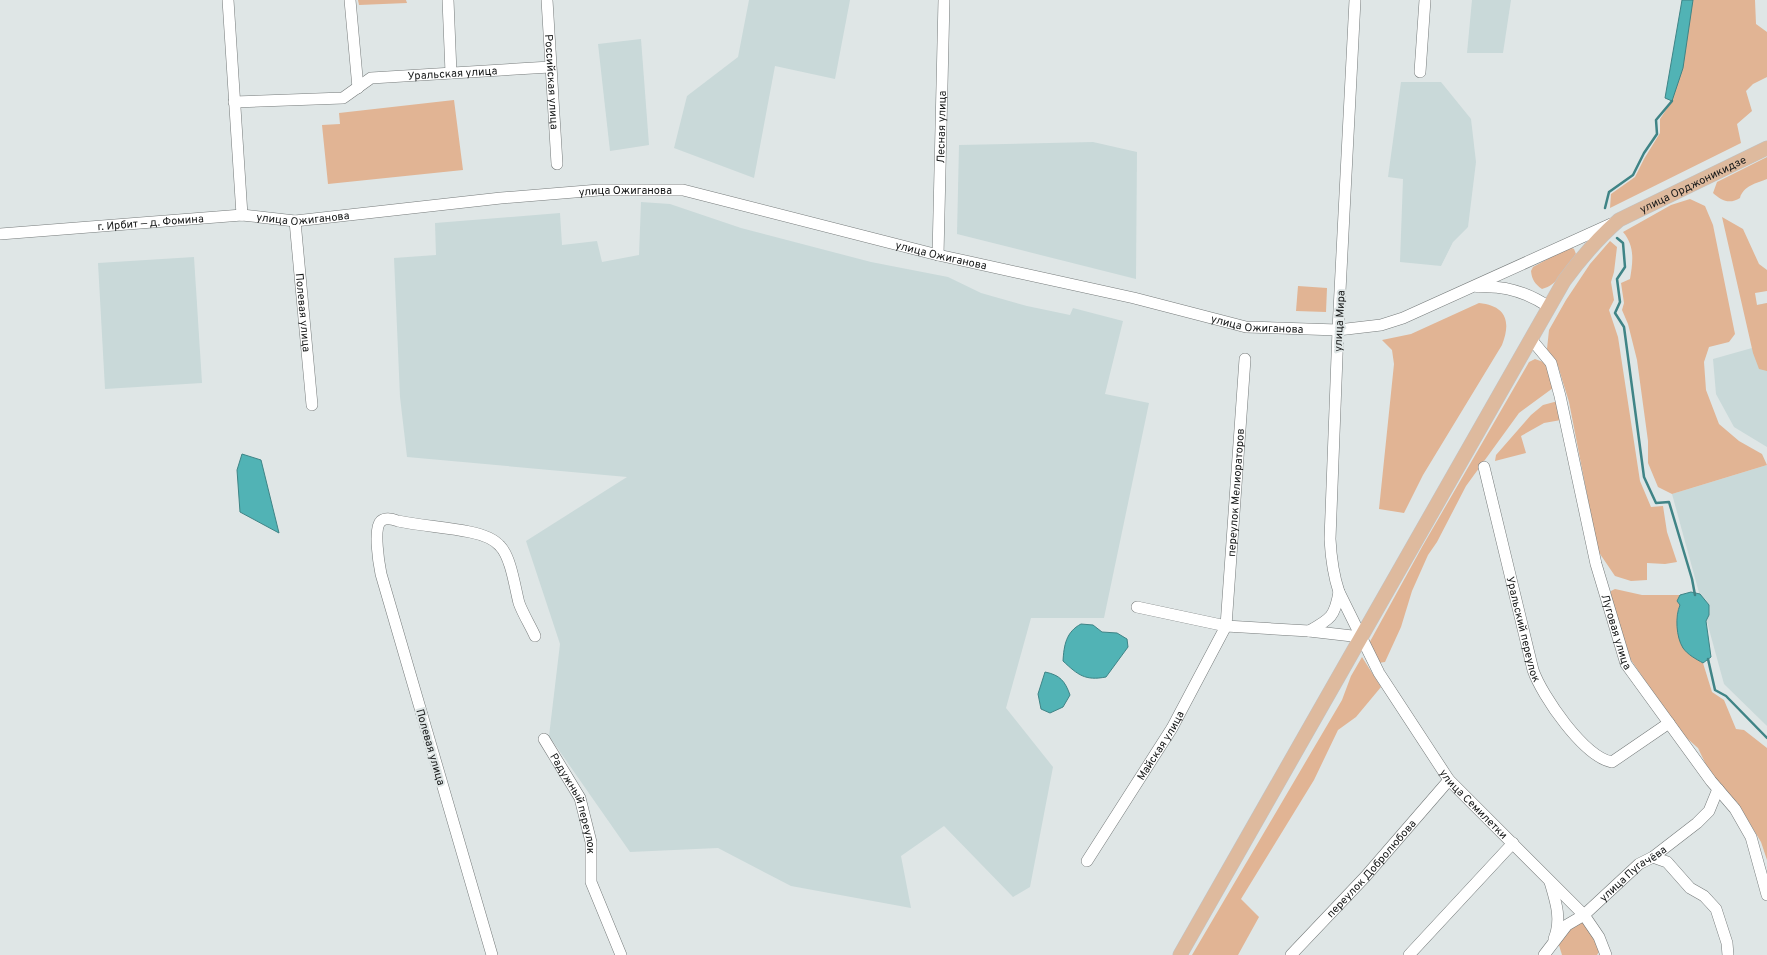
<svg xmlns="http://www.w3.org/2000/svg" width="1767" height="955" font-family="Overpass,sans-serif">
<style>
.built{fill:#c9d9d9}
.green{fill:#e1b494}
.water{fill:#51b3b5;stroke:#3f8486}
.lines{fill:none;stroke-linecap:round;stroke-linejoin:round}
.stream{stroke:#3f8486;stroke-width:2.5}
.minor-casing{stroke:#767b7b;stroke-width:12}
.major-casing{stroke:#c2c3c3;stroke-width:15}
.minor{stroke:#fff;stroke-width:11}
.major{stroke:#deba9e;stroke-width:14}
.labels{text-anchor:middle;stroke-width:4;stroke-linejoin:round;paint-order:stroke}
.street-label{font-size:11px;fill:#151717;stroke:#dfe6e6}
</style>
<rect width="100%" height="100%" fill="#dfe6e6"/>
<g class="built">
<polygon points="749,0 850,0 835,79 775,66 754,178 674,148 687,96 738,57"/>
<polygon points="1472,0 1511,0 1503,53 1467,53"/>
<polygon points="641,39 649,145 610,151 598,44"/>
<polygon points="1401,82 1441,82 1471,119 1476,162 1468,227 1453,242 1441,266 1400,262 1403,179 1388,177"/>
<polygon points="1093,142 1137,152 1136,279 957,234 959,145"/>
<polygon points="641,202 670,204 741,228 871,262 948,277 981,293 1027,306 1070,315 1073,308 1123,321 1105,394 1149,403 1104,618 1031,618 1006,708 1053,767 1030,887 1013,897 944,826 901,856 911,908 791,886 718,848 630,852 549,736 560,644 526,541 627,477 407,457 400,397 394,258 436,255 435,223 560,213 562,245 597,241 602,262 639,255"/>
<polygon points="194,257 202,383 105,389 98,263"/>
<polygon points="1767,303 1767,447 1734,427 1716,394 1713,359 1752,348 1757,305"/>
<polygon points="1767,465 1767,726 1724,684 1672,494"/>
</g>
<g class="green">
<polygon points="358,0 406,0 407,3 359,5"/>
<polygon points="1693,0 1755,0 1756,24 1767,32 1767,77 1753,84 1746,91 1752,111 1737,124 1741,143 1610,208 1611,194 1635,177 1644,159 1660,133 1660,119 1672,101"/>
<polygon points="454,100 463,170 328,184 322,125 340,124 339,113"/>
<path d="M1767,157V179C1757,183 1743,186 1740,198C1729,205 1721,200 1713,193L1717,182Z"/>
<path d="M1690,199L1705,206L1713,225L1735,334L1729,342L1709,347L1704,362L1706,390L1719,424L1739,441L1762,454L1767,465L1672,494L1658,487L1648,463V441L1637,360L1628,324L1622,310L1624,303L1621,283L1630,279C1633,261 1635,246 1623,232L1671,205Z"/>
<polygon points="1722,217 1743,229 1759,264 1767,270 1767,291 1755,293 1757,305 1767,303 1767,371 1759,369 1753,353"/>
<polygon points="1610,241 1617,247 1614,272 1611,282 1614,300 1609,310 1618,337 1640,481 1651,507 1663,506 1667,532 1677,562 1665,564 1647,563 1647,580 1631,581 1615,576 1598,551 1569,402 1558,366 1547,349 1549,330 1566,300 1590,264"/>
<path d="M1570,247L1574,249L1576,254C1567,267 1558,285 1542,289C1535,284 1532,280 1531,271L1533,267Z"/>
<polygon points="1298,286 1327,288 1326,312 1296,311"/>
<path d="M1479,303C1507,306 1511,322 1502,345L1423,475L1404,513L1379,509L1394,364L1392,350L1382,340L1411,334Z"/>
<polygon points="1535,359 1546,363 1553,388 1519,413 1466,486 1437,542 1428,555 1412,591 1401,627 1385,662 1378,663 1367,647 1422,547 1529,362"/>
<polygon points="1558,401 1561,420 1544,423 1521,436 1526,453 1495,461 1496,455 1531,415 1543,405"/>
<path d="M1615,589L1642,595H1680L1677,601L1680,605C1671,625 1684,653 1703,663L1712,692L1724,700L1736,729L1744,730L1767,748V860L1761,842L1737,802L1720,788L1709,771L1698,748L1681,733L1631,660L1611,600V591Z"/>
<polygon points="1362,657 1381,687 1356,717 1338,730 1314,780 1241,899 1259,917 1238,955 1192,955 1342,700 1351,676"/>
<polygon points="1579,920 1587,924 1600,950 1597,955 1562,955 1558,942"/>
</g>
<g class="water">
<polygon points="1682,0 1693,0 1683,68 1672,101 1665,98"/>
<polygon points="242,454 261,460 279,533 240,512 237,470"/>
<path d="M1691,592L1700,594L1709,605V615L1706,621L1711,657L1703,663C1696,659 1688,655 1683,648C1676,637 1675,616 1680,605L1677,601L1680,595Z"/>
<path d="M1081,624L1093,625L1102,632L1117,633L1127,639L1128,647L1106,677C1085,681 1078,675 1063,661C1064,645 1066,632 1081,624Z"/>
<path d="M1045,672C1060,675 1065,681 1070,695L1063,707L1050,713L1041,709L1038,694Z"/>
</g>
<g class="lines">
<g class="stream">
<polyline points="1605,208 1609,192 1633,175 1644,153 1657,134 1656,120 1672,101"/>
<polyline points="1617,238 1623,243 1625,267 1617,279 1620,302 1615,313 1624,327 1644,477 1656,503 1669,502 1692,579 1695,595"/>
<polyline points="1708,659 1715,690 1726,696 1767,738"/>
</g>
<g class="minor-casing">
<g id="minor">
<polyline points="228,0 242,215"/>
<polyline points="350,0 358,88"/>
<polyline points="448,0 451,73"/>
<path id="s1" d="M547,0L557,164"/>
<path id="s2" d="M1355,0L1338,330L1330,539C1331,558 1333,574 1339,592L1379,673L1449,780L1584,915L1599,937L1606,955"/>
<polyline points="1420,72 1425,0"/>
<path id="s3" d="M234,102L343,98L371,78L550,67"/>
<path id="s4" d="M295,221L312,405"/>
<path id="s5" d="M0,234L242,215L295,221L501,198L599,190H683L938,255L1134,298L1246,327L1338,330L1381,325L1403,318L1611,224"/>
<path id="s6" d="M938,255L944,0"/>
<path d="M1478,287C1505,285 1527,292 1549,307"/>
<path id="s7" d="M1531,339L1551,363L1560,396L1596,564L1626,664L1711,781L1735,809L1751,837L1767,895"/>
<path id="s8" d="M1484,467L1533,670C1542,696 1584,757 1612,762L1669,723"/>
<polyline points="1137,607 1226,626 1309,631 1361,637"/>
<path d="M1309,631C1331,619 1335,616 1339,592"/>
<path id="s9" d="M544,739L580,798L591,842V882L621,955"/>
<polyline points="1653,857 1667,862 1690,888 1704,896 1716,909 1727,943 1728,955"/>
<path id="s10" d="M1087,861L1172,728L1226,626L1245,359"/>
<path d="M1550,882C1556,902 1562,920 1554,939"/>
<path d="M492,955L381,574C379,564 373,528 381,521C386,517 393,519 398,521C422,526 446,527 470,532C480,534 493,538 500,546C511,557 515,588 519,603C523,614 530,625 535,636"/>
<path id="s11" d="M1291,955L1365,877L1449,780"/>
<polyline points="1409,955 1513,843"/>
<path id="s12" d="M1544,955L1567,925L1584,915L1639,864L1653,857L1697,823L1709,811L1718,789"/>
</g>
</g>
<g class="major-casing">
<g id="major">
<path id="s13" d="M1180,955L1564,281C1581,258 1598,238 1619,220L1767,148"/>
</g>
</g>
<use href="#minor" class="minor"/>
<use href="#major" class="major"/>
</g>
<g class="labels">
<g class="street-label">
<text dy="4" stroke="none"><textPath href="#s3" startOffset="225">Уральская улица</textPath></text>
<text dy="4" stroke="none"><textPath href="#s1" startOffset="82">Российская улица</textPath></text>
<text dy="4" stroke="none"><textPath href="#s6" startOffset="128">Лесная улица</textPath></text>
<text dy="4" stroke="none"><textPath href="#s13" startOffset="940">улица Орджоникидзе</textPath></text>
<text dy="4" stroke="none"><textPath href="#s5" startOffset="628">улица Ожиганова</textPath></text>
<text dy="4" stroke="none"><textPath href="#s5" startOffset="304">улица Ожиганова</textPath></text>
<text dy="4" stroke="none"><textPath href="#s5" startOffset="151">г. Ирбит — д. Фомина</textPath></text>
<text dy="4" stroke="none"><textPath href="#s5" startOffset="952">улица Ожиганова</textPath></text>
<text dy="4" stroke="none"><textPath href="#s4" startOffset="92">Полевая улица</textPath></text>
<text transform="translate(1339 321) rotate(-87)" y="4">улица Мира</text>
<text dy="4" stroke="none"><textPath href="#s5" startOffset="1276">улица Ожиганова</textPath></text>
<text dy="4" stroke="none"><textPath href="#s10" startOffset="407">переулок Мелиораторов</textPath></text>
<text dy="4" stroke="none"><textPath href="#s8" startOffset="167">Уральский переулок</textPath></text>
<text dy="4" stroke="none"><textPath href="#s7" startOffset="308">Луговая улица</textPath></text>
<text dy="4" stroke="none"><textPath href="#s10" startOffset="137">Майская улица</textPath></text>
<text transform="translate(431 747) rotate(74)" y="4">Полевая улица</text>
<text dy="4" stroke="none"><textPath href="#s2" startOffset="846">улица Семилетки</textPath></text>
<text dy="4" stroke="none"><textPath href="#s9" startOffset="72">Радужный переулок</textPath></text>
<text dy="4" stroke="none"><textPath href="#s11" startOffset="118">переулок Добролюбова</textPath></text>
<text dy="4" stroke="none"><textPath href="#s12" startOffset="122">улица Пугачёва</textPath></text>
</g>
</g>
</svg>
